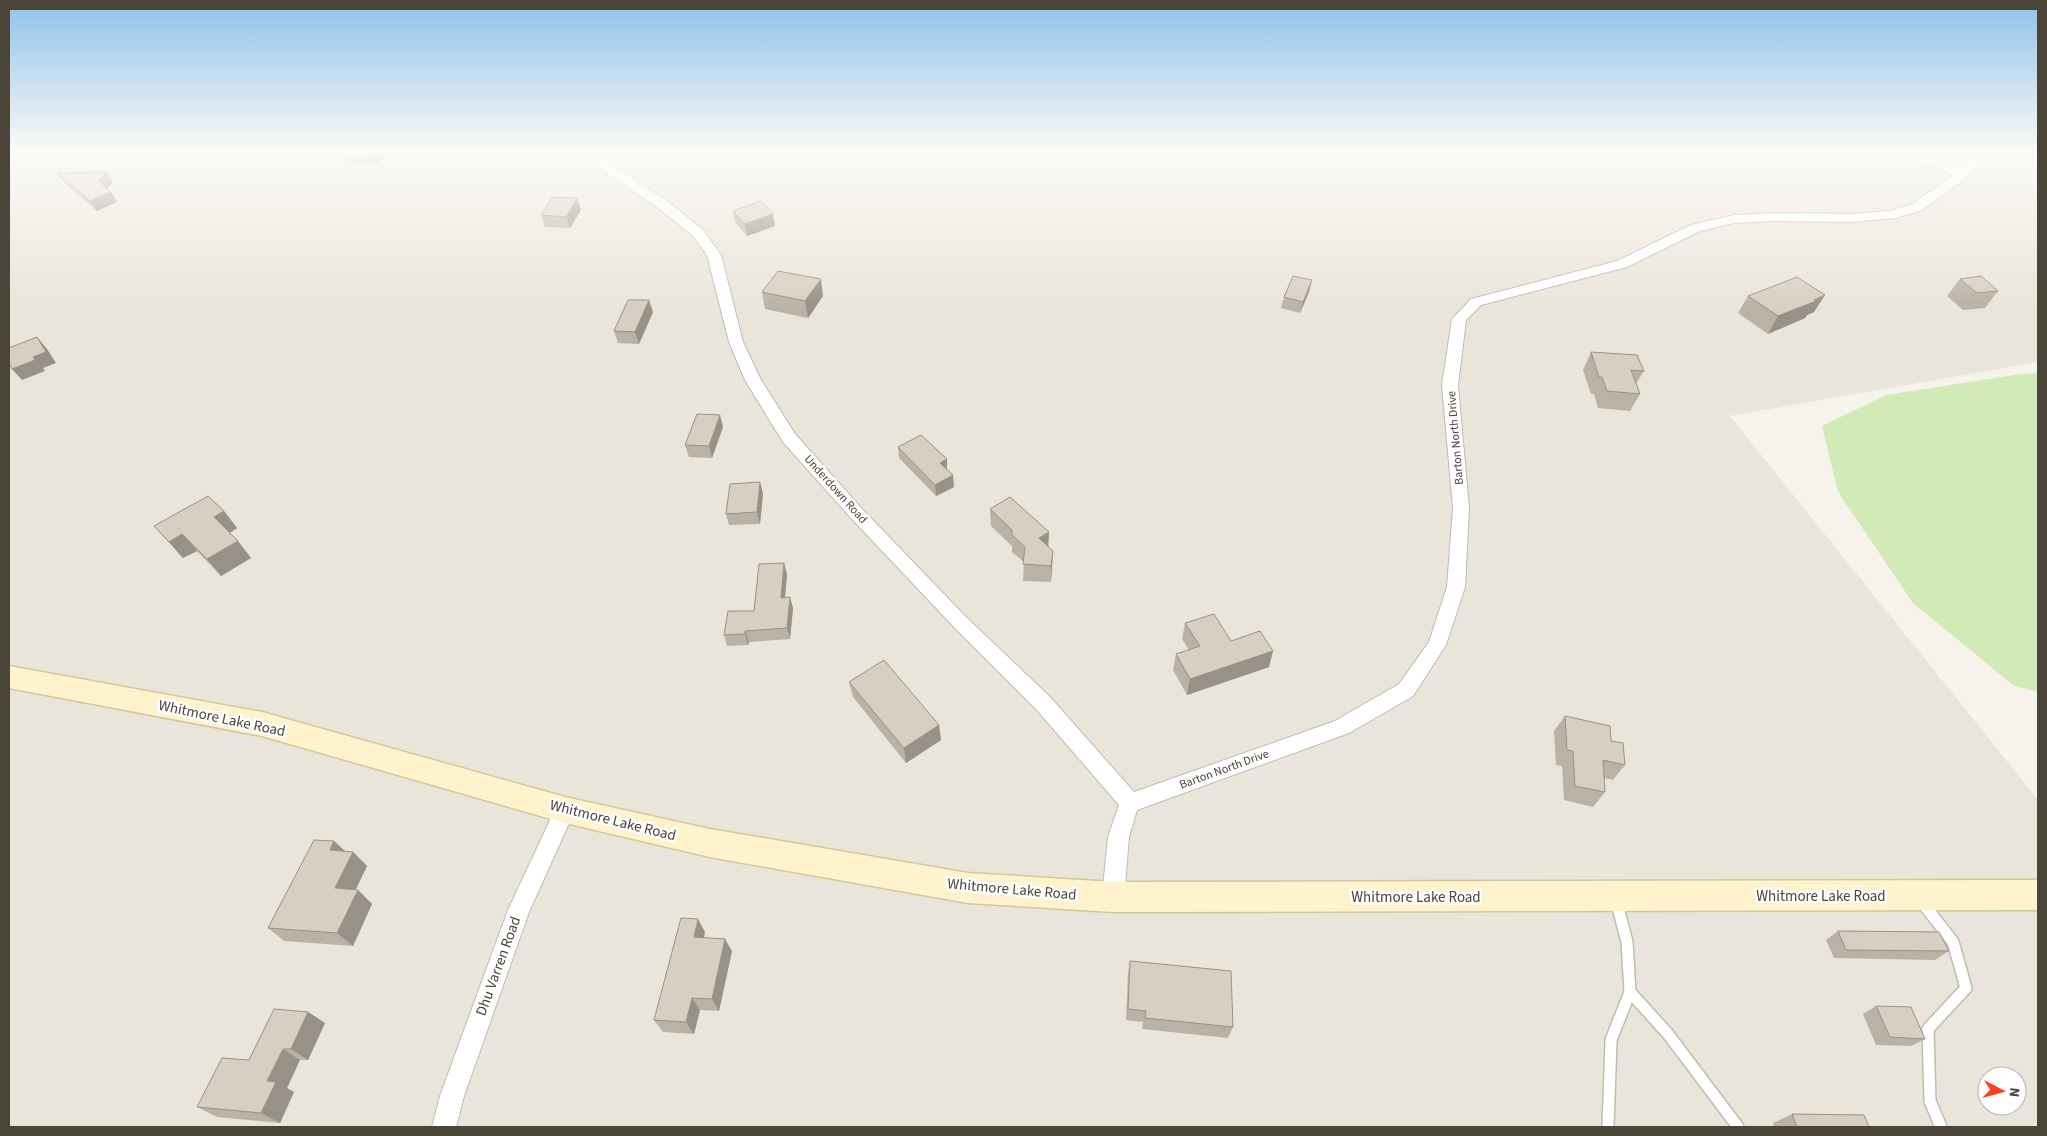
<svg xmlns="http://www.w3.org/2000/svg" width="2047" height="1136" font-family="'Source Sans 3',sans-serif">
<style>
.residential{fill:#eae5da;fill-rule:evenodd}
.green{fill:#d2eab5}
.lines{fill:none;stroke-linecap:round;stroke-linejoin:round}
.lane-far1-casing{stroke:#c2bbae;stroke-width:9}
.lane-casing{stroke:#c2bbae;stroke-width:14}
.street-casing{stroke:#c2bbae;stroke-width:2}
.secondary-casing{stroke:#d6c79b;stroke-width:3}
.lane-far1{stroke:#fff;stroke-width:7}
.lane{stroke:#fff;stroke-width:11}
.street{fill:#fff;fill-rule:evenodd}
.secondary{fill:#fff3cd;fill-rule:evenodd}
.wall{fill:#bab2a6}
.shaded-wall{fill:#979187}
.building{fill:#d8cfc1;stroke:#979187}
.labels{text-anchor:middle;stroke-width:5;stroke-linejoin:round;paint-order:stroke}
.street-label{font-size:12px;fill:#4b4439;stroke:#fff}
.near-street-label{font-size:15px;fill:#4b4439;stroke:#fff}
</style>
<rect width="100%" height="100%" fill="#f6f3ec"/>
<path class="residential" d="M9,150H2038V362L1730,416L2038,800V1127H9ZM1987,1076H2017V1106H1987Z"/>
<polygon class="green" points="2038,373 2038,692 2013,685 1913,603 1838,492 1822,426 1886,395 2014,375"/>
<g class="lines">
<g class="lane-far1-casing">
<path id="lane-far1" d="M1348,150C1380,158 1410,157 1442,150"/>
</g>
<g class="lane-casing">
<g id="lane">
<polyline points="1921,901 1953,942 1966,988 1928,1029 1930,1101 1941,1127"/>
<polyline points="1630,992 1668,1034 1738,1127"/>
<polyline points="1608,1127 1611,1040 1630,992 1627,942 1616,900"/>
</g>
</g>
<g class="street-casing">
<g id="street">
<polygon points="588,150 600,150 613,166 667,201 703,230 721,255 743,342 761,380 795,434 863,510 966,617 1050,697 1134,792 1335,721 1399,684 1429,642 1447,587 1453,508 1442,385 1452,319 1471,299 1617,261 1691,225 1734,215 1774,213 1851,214 1890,211 1912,204 1954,175 1897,153 1895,150 1912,150 1961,169 1979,150 1992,150 1967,177 1946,193 1922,210 1896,218 1851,222 1774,221 1734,223 1700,231 1627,267 1481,305 1466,320 1458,385 1469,508 1465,587 1446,645 1413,696 1349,733 1137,810 1129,837 1124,897 1121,904 1113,907 1105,904 1102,897 1108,837 1119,805 1036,709 954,627 851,518 783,442 745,380 729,342 707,255 693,236 657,207 605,172"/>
<polygon points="565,801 572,803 575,810 529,912 464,1096 456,1127 432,1127 440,1096 508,910 558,803"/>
</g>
</g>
<g class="secondary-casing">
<polygon id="secondary" points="9,666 262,712 565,797 710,829 968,873 1113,882 2038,880 2038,910 1113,912 968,903 710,857 565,823 262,736 9,688"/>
</g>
<use href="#lane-far1" class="lane-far1"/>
<use href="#lane" class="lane"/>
<use href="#street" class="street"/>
<use href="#secondary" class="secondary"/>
</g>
<g class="wall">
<polygon points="389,150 378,164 345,162 339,151"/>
<polygon points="106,172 113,182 107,189 117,202 97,211 64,183 57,173"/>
<polygon points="577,198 581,210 570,228 545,227 541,215"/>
<polygon points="733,211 775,226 747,236 735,222"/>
<polygon points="1960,279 1998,291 1985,308 1963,310 1947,296"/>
<polygon points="1312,280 1309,292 1300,313 1281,308 1284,297"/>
<polygon points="762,292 823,296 808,318 765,309"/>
<polygon points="1748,296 1814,312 1807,315 1805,318 1768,334 1738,313"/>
<polygon points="653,312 639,344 618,343 614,331"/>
<polygon points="1591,352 1644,371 1636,384 1640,394 1630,411 1598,408 1594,394 1591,394 1583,370"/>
<polygon points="723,427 712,458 689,457 685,445"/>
<polygon points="898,447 947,459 947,470 954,487 936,496 899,458"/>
<polygon points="760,482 763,494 760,524 729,525 726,514"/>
<polygon points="990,509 1049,532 1048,547 1052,568 1051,582 1023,581 1024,562 1012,552 1012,546 991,526"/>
<polygon points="224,511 237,528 230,533 251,558 221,576 197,551 183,558 154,526"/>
<polygon points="787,574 785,597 793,608 790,639 749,642 748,645 727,646 724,635 754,611"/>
<polygon points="1185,623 1231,641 1273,651 1269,667 1187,695 1173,670 1176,654 1189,650 1182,639"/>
<polygon points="849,682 939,725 941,740 906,763 853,697"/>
<polygon points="1565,716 1611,741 1625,765 1613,780 1604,778 1605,792 1593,807 1564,800 1562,766 1556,765 1554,731"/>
<polygon points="334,841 345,851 353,852 367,866 355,890 358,890 372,904 353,946 284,941 268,928"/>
<polygon points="1838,931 1949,951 1935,960 1834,958 1826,940"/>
<polygon points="705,932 704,937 732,951 719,1011 700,1010 694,1034 663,1032 654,1020"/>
<polygon points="1130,961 1233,1027 1228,1038 1142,1029 1143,1022 1126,1020 1128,973"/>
<polygon points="1876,1006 1925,1039 1911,1046 1876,1045 1863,1014"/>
<polygon points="308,1012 325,1023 308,1060 300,1060 287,1088 294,1092 280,1123 217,1117 197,1107"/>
<polygon points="1792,1114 1869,1127 1774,1127 1773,1123"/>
</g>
<g class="shaded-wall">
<polygon points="374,150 389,150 378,164 372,152"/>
<polygon points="106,172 113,182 104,191 98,181"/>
<polygon points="111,192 117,202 97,211 90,201"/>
<polygon points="577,198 581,210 570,228 566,217"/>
<polygon points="773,214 775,226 747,236 745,224"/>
<polygon points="821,279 823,296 808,318 805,301"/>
<polygon points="1312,280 1309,292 1300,313 1303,302"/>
<polygon points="1825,295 1814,312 1807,315 1805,318 1768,334 1778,316"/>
<polygon points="649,300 653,312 639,344 635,332"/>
<polygon points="37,337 47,349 56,363 43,368 45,371 22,380 12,369"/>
<polygon points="720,415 723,427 712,458 709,446"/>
<polygon points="947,459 947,471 940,463"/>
<polygon points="953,475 954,487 936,496 935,485"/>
<polygon points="760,482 763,494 760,524 757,512"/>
<polygon points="224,511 237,528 228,534 214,517"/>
<polygon points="1049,532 1048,549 1039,538"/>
<polygon points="182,534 197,551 183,558 169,542"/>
<polygon points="238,541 251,558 221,576 207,559"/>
<polygon points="1053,551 1052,568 1051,582 1051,566"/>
<polygon points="784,563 787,574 784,609 781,598"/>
<polygon points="790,597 793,608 790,639 787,628"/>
<polygon points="745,631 749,642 748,645 745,634"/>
<polygon points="1273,651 1269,667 1187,695 1190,679"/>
<polygon points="939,725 941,740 906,763 904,748"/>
<polygon points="334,841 349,855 330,850"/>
<polygon points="353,852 367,866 350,902 335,888"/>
<polygon points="358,890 372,904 353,946 337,933"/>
<polygon points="698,919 705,932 701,950 694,937"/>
<polygon points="725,939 732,951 719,1011 712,999"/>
<polygon points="692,998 700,1010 694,1034 686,1022"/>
<polygon points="308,1012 325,1023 308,1060 291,1049"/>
<polygon points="283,1049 300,1060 287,1088 294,1092 280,1123 261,1113 267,1081"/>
</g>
<g class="building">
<polygon points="340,150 374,150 372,152 339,151"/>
<polygon points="106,172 98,181 111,192 90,201 57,173"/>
<polygon points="553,197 577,198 566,217 541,215"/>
<polygon points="761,201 773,214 745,224 733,211"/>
<polygon points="778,271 821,279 805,301 762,292"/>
<polygon points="1293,276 1312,280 1303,302 1284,297"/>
<polygon points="1981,276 1998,291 1977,293 1960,279"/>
<polygon points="1797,277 1825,295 1814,300 1816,301 1778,316 1748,296"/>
<polygon points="628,300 649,300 635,332 614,331"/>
<polygon points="37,337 46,352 33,357 35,360 12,369 9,363 9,348"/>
<polygon points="1591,352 1637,355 1644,371 1631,370 1640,394 1607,391 1602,377 1599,377"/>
<polygon points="697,414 720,415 709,446 685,445"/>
<polygon points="921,435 947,459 940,463 953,475 935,485 898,447"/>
<polygon points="760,482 757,512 726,514 730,484"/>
<polygon points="208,496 224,511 214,517 238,541 207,559 182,534 169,542 154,526"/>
<polygon points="1010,497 1049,532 1039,538 1053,551 1051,566 1023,564 1025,547 1012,535 1012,530 990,509"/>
<polygon points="784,563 781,598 790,597 787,628 745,631 745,634 724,635 728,611 754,611 759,564"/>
<polygon points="1214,614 1231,641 1260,631 1273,651 1190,679 1176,654 1200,646 1185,623"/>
<polygon points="884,660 939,725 904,748 849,682"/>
<polygon points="1565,716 1610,726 1611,741 1623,743 1625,765 1603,760 1605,792 1575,786 1573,751 1567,750"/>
<polygon points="314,840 334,841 330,850 353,852 335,888 358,890 337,933 268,928"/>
<polygon points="681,918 698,919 694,937 725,939 712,999 692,998 686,1022 654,1020"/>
<polygon points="1838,931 1939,932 1949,951 1846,950"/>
<polygon points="1130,961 1231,971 1233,1027 1145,1018 1146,1011 1128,1009"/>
<polygon points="1876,1006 1911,1007 1925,1039 1890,1037"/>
<polygon points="274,1009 308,1012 291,1049 283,1049 267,1081 276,1082 261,1113 197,1107 222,1058 249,1060"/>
<polygon points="1792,1114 1864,1115 1869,1127 1797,1127"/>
</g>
<linearGradient id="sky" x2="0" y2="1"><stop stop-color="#8fc1ec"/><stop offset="0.49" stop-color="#fbfaf6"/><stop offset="1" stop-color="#fbfaf6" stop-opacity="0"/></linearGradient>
<rect width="2047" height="309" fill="url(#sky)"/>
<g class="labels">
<g class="street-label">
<text transform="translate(1455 438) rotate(-95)" y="4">Barton North Drive</text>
<text transform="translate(836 489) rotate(48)" y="4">Underdown Road</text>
<text transform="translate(1224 769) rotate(-20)" y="4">Barton North Drive</text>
</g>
<g class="near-street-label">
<text transform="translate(222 718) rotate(12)" y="5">Whitmore Lake Road</text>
<text transform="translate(613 820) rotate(14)" y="5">Whitmore Lake Road</text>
<text transform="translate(1012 889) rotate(5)" y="5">Whitmore Lake Road</text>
<text x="1821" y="901">Whitmore Lake Road</text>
<text x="1416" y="902">Whitmore Lake Road</text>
<text transform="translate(498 966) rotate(-70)" y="5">Dhu Varren Road</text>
</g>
</g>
<rect width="2047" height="1136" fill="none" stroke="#4b4439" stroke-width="20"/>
<g transform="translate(2002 1091) rotate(96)"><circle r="24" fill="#ffffff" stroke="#b7b4b0"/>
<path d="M0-4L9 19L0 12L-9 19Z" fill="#fc3f1d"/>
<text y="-8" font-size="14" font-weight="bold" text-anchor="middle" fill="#4b4439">N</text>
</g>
</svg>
